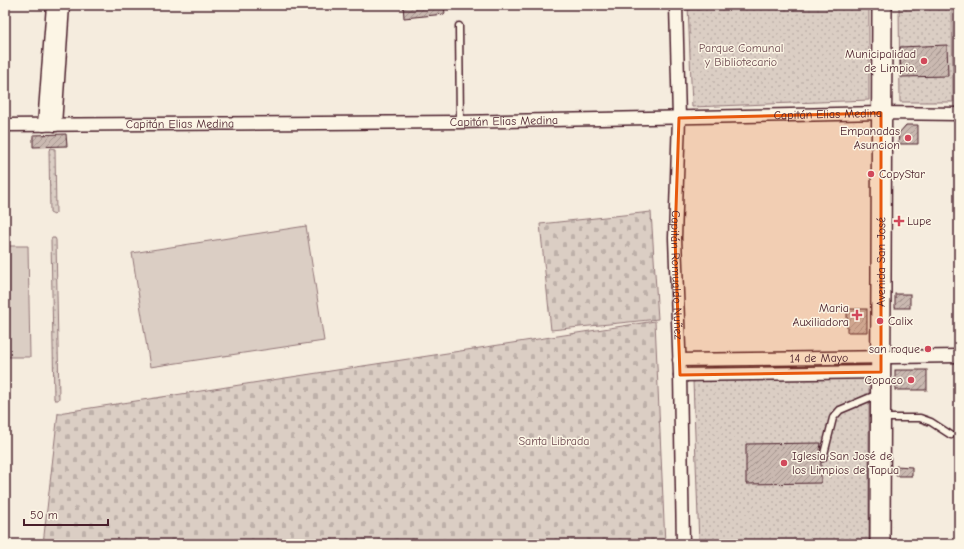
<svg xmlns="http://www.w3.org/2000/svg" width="964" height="549" font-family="'Comic Neue',sans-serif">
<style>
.grass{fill:url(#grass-dots);stroke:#927678}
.cemetery{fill:url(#cemetery-stones);stroke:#927678}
.pitch{fill:#dbcec4;stroke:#927678}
.building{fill:url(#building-hatch);stroke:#4a1f2b}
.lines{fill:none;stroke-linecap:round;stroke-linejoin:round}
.lane-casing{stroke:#4a1f2b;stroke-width:9}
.street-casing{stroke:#4a1f2b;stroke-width:15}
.primary-casing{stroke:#4a1f2b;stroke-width:22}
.lane{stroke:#fcf5e5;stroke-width:6}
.street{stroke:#fcf5e5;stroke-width:12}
.primary{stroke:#fcf5e5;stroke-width:19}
.marked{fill:#e8590c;fill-opacity:0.2;stroke:#e8590c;stroke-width:3;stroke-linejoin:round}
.poi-dot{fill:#d1495b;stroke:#fcf5e5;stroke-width:1.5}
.labels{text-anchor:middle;stroke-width:3;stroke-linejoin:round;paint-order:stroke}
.park-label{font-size:12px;fill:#6e4b51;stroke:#fcf5e5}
.poi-label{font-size:12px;fill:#4a1f2b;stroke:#fcf5e5;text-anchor:end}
.street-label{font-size:12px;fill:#4a1f2b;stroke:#fcf5e5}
</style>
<defs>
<pattern id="grass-dots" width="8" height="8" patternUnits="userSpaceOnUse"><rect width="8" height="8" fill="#dbcec4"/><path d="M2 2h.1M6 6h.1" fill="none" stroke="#bdb0a9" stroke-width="1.8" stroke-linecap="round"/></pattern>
<pattern id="cemetery-stones" width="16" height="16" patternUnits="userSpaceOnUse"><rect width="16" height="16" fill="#dbcec4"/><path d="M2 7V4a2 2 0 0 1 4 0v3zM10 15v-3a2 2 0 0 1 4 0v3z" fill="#bdb0a9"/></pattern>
<pattern id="building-hatch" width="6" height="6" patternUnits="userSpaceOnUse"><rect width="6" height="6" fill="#cab9b1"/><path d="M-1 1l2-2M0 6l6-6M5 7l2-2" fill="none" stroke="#a69690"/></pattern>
</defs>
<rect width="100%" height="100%" fill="#f5ecde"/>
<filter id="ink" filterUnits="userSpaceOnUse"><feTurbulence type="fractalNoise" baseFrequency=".025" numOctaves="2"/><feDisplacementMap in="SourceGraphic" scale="8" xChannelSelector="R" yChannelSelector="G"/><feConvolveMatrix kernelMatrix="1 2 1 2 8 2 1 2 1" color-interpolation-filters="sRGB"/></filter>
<g filter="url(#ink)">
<g class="grass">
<polygon points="688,5 869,5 869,100 692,107"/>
<polygon points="899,5 952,5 953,102 900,102"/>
<polygon points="51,148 55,149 56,213 54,215 50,213 49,150"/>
<polygon points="52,238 55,238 56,240 59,398 58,400 55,400 54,399 51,240"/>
<polygon points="869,362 869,366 691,369 691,365"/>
<polygon points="869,378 869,544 699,544 693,381"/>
</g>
<g class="cemetery">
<polygon points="651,212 658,319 551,330 540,224"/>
<polygon points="655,321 665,544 43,544 58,413"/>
</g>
<g class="pitch">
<polygon points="306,226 324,341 150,367 132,253"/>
<polygon points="5,246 28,246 30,357 5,357"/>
</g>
<g class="building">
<polygon points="403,5 444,5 445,14 404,18"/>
<polygon points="947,45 948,76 901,77 900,47"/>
<polygon points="906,125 918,125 918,144 898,144 899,133"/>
<polygon points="66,134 67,146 33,147 33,135"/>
<rect x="895" y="294" width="15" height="14"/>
<rect x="847" y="309" width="20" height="23"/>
<rect x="895" y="370" width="32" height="20"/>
<polygon points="821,443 819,457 821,462 821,483 746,484 746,444"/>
<polygon points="896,466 912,467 912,476 896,476"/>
</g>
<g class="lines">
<g class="lane-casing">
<g id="lane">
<polyline points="676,6 700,5"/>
<polyline points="459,26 460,122"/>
<polyline points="882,418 920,418 931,422 951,435"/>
<polyline points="823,458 833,418 840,410 878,394"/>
</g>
</g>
<g class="street-casing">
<g id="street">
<path id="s1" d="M676,5L679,118L675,238L680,375L683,544"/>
<path id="s2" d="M5,125L460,122L881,113L959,114"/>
<polyline points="44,125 53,5"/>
<polyline points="55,125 63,5"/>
<path id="s3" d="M679,360L959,356"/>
<polyline points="680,375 881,372"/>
</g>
</g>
<g class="primary-casing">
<g id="primary">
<path id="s4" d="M880,544L882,5"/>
</g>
</g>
<use href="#lane" class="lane"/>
<use href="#street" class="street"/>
<use href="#primary" class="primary"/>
</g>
</g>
<path class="marked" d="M881,113V372L680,375L675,238L679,118Z"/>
<g class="poi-dot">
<circle cx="924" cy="61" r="4"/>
<circle cx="908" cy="138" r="4"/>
<circle cx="871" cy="174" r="4"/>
<path d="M897 215h4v4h4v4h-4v4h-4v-4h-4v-4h4z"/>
<path d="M855 309h4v4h4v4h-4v4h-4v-4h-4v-4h4z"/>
<circle cx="880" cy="321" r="4"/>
<circle cx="928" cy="349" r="4"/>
<circle cx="911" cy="380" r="4"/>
<circle cx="784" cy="463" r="4"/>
</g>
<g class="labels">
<g class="park-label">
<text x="741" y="52">Parque Comunal<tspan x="741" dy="14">y Bibliotecario</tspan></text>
<text x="554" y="445">Santa Librada</text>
</g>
<g class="poi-label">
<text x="916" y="58">Municipalidad<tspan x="916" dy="14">de Limpio.</tspan></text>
<text x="900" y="135">Empanadas<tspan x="900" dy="14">Asuncion</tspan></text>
<text x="879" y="178" text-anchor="start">CopyStar</text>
<text x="907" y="225" text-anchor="start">Lupe</text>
<text x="849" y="312">Maria<tspan x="849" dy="14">Auxiliadora</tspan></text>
<text x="888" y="325" text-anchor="start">Calix</text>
<text x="920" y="353">san roque</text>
<text x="903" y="384">Copaco</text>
<text x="792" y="460" text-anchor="start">Iglesia San José de<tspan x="792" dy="14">los Limpios de Tapua</tspan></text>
</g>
<g class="street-label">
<text dy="4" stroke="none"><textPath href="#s2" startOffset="823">Capitán Elias Medina</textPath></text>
<text dy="4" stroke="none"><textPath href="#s2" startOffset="499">Capitán Elias Medina</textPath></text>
<text dy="4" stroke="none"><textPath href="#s2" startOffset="175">Capitán Elias Medina</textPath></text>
<text dy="4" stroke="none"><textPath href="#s4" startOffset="282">Avenida San José</textPath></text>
<text dy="4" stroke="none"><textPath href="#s1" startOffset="270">Capitán Romualdo Nuñez</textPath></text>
<text dy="4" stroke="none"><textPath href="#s3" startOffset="140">14 de Mayo</textPath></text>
</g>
</g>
<rect width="964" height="549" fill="none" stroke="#fcf5e5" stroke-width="20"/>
<rect x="10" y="10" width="944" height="529" fill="none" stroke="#4a1f2b" stroke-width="1.5" filter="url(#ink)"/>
<path d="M24 519v6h84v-6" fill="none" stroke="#4a1f2b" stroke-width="2"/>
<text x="30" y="519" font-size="12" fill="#4a1f2b" stroke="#fcf5e5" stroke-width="3" paint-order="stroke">50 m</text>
</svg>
